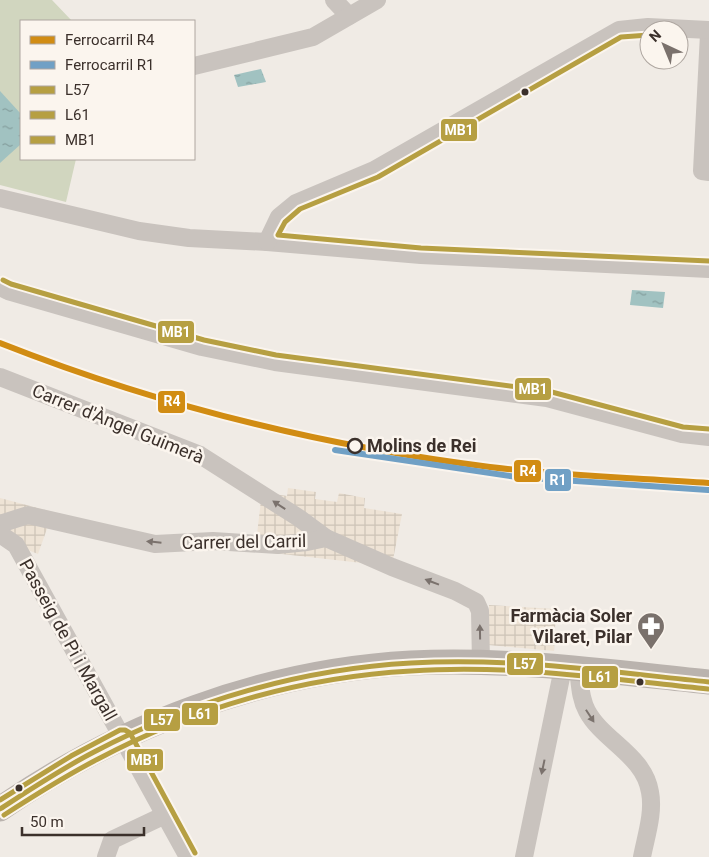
<svg xmlns="http://www.w3.org/2000/svg" width="709" height="857" font-family="Roboto,sans-serif">
<style>
.pitch{fill:#d1d6bf}
.plaza{fill:url(#plaza-grid)}
.water{fill:url(#water-ripples)}
.lines{fill:none;stroke-linecap:round;stroke-linejoin:round}
.minor{stroke:#c9c3be;stroke-width:18}
.secondary{stroke:#bab3ae;stroke-width:25}
.bus-1-casing{stroke:#fbf5ee;stroke-width:9}
.bus-2-casing{stroke:#fbf5ee;stroke-width:9}
.bus-3-casing{stroke:#fbf5ee;stroke-width:9}
.bus-1{stroke:#b69f42;stroke-width:5}
.bus-2{stroke:#b69f42;stroke-width:5}
.bus-3{stroke:#b69f42;stroke-width:5}
.rail-1-casing{stroke:#fbf5ee;stroke-width:10}
.rail-2-casing{stroke:#fbf5ee;stroke-width:10}
.rail-1{stroke:#d18c13;stroke-width:6}
.rail-2{stroke:#70a0c5;stroke-width:6}
.oneway{fill:#7b726d}
.bus-dot{fill:#3b302b;stroke:#fbf5ee;stroke-width:2}
.stop-dot{fill:#fbf5ee;stroke:#3b302b;stroke-width:2.5}
.labels{text-anchor:middle;stroke-width:5;stroke-linejoin:round;paint-order:stroke}
.street-label{font-size:18px;fill:#3b302b;stroke:#fbf5ee}
.stop-label{font-size:18px;font-weight:bold;fill:#3b302b;stroke:#fbf5ee;text-anchor:start}
.poi-label{font-size:18px;font-weight:bold;fill:#3b302b;stroke:#fbf5ee;text-anchor:end}
.line-badge{stroke:#fbf5ee;stroke-width:2}
.badge-label{font-size:14px;text-anchor:middle;font-weight:bold;fill:#fff}
</style>
<defs>
<pattern id="plaza-grid" width="8" height="8" patternUnits="userSpaceOnUse" patternTransform="scale(1.25)"><rect width="8" height="8" fill="#eee3d5"/><path d="M0 4h8M4 0v8" fill="none" stroke="#cdc3b7"/></pattern>
<pattern id="water-ripples" width="26" height="14" patternUnits="userSpaceOnUse" patternTransform="scale(1.25)"><rect width="26" height="14" fill="#a1c2c1"/><path d="M2 4q2-2 4 0t4 0M15 11q2-2 4 0t4 0" fill="none" stroke="#849e9d"/></pattern>
</defs>
<rect width="100%" height="100%" fill="#f0ebe5"/>
<polygon class="pitch" points="0,0 52,0 72,21 21,21 21,159 76,159 66,202 0,185"/>
<g class="plaza">
<polygon points="288,488 316,492 315,499 337,502 339,493 365,498 364,508 402,514 390,575 362,563 255,551 262,492 287,496"/>
<polygon points="0,498 53,512 38,554 0,539"/>
<polygon points="489,605 556,609 554,651 488,645"/>
</g>
<g class="water">
<polygon points="261,69 266,82 238,87 234,75"/>
<polygon points="0,91 21,114 21,144 0,163"/>
<polygon points="632,290 665,292 663,308 630,305"/>
</g>
<g class="lines">
<g class="minor">
<polyline points="334,0 349,16"/>
<polyline points="709,34 702,171 709,172"/>
<polyline points="194,66 313,37 377,0"/>
<polyline points="0,198 139,231 189,238 267,242 421,255 709,269"/>
<polyline points="267,242 279,217 296,203 374,170 619,30 648,27 709,30"/>
<polyline points="0,287 8,291 202,347 275,362 547,398 682,434 709,437"/>
<polyline points="0,377 200,455 299,518 326,538 392,567 455,591 476,602 480,611 481,663"/>
<polyline points="0,524 28,515 155,544 213,541 278,545 307,542 326,538"/>
<polyline points="0,534 16,545 188,857"/>
<path d="M578,669C580,684 580,698 587,711C603,741 644,755 650,792C654,813 646,836 642,857"/>
<polyline points="106,857 112,840 165,815"/>
<polyline points="524,857 563,668"/>
</g>
<path class="secondary" d="M0,809C121,725 263,671 411,663C510,658 611,672 709,682"/>
<g class="bus-1-casing">
<path id="bus-1" d="M0,809C31,789 61,769 94,752C191,701 301,669 411,663C511,657 610,672 709,682"/>
</g>
<g class="bus-2-casing">
<path id="bus-2" d="M4,815C35,795 65,776 98,759C194,708 302,677 411,671C510,664 610,679 708,689"/>
</g>
<g class="bus-3-casing">
<g id="bus-3">
<polyline points="649,35 621,37 378,177 300,209 285,222 278,235 421,248 709,261"/>
<polyline points="3,280 11,284 204,340 276,355 548,391 683,427 709,429"/>
<polyline points="0,800 71,756 120,730 125,730 130,733 195,853"/>
</g>
</g>
<use href="#bus-1" class="bus-1"/>
<use href="#bus-2" class="bus-2"/>
<use href="#bus-3" class="bus-3"/>
<g class="rail-1-casing">
<path id="rail-1" d="M0,343C157,405 322,446 490,467C563,476 636,478 709,483"/>
</g>
<g class="rail-2-casing">
<polyline id="rail-2" points="335,450 517,477 708,490"/>
</g>
<use href="#rail-1" class="rail-1"/>
<use href="#rail-2" class="rail-2"/>
</g>
<defs><path id="oneway-solid" d="M-6-.8H1V-3.2L6.5 0L1 3.2V.8H-6Z" transform="scale(1.25)"/></defs>
<g class="oneway">
<use href="#oneway-solid" transform="translate(279 505) rotate(-147)"/>
<use href="#oneway-solid" transform="translate(154 542) rotate(-174)"/>
<use href="#oneway-solid" transform="translate(432 582) rotate(-159)"/>
<use href="#oneway-solid" transform="translate(480 632) rotate(-91)"/>
<use href="#oneway-solid" transform="translate(590 716) rotate(57)"/>
<use href="#oneway-solid" transform="translate(543 767) rotate(102)"/>
</g>
<defs>
<g id="pharmacy-pin" transform="scale(1.4375)"><path d="M0 17L-7.5 6A9.5 9.5 0 1 1 7.5 6Z" fill="#7a716c" stroke="#fbf5ee"/><path d="M-2-6h4v4h4v4h-4v4h-4v-4h-4v-4h4Z" fill="#fff"/></g>
</defs>
<g fill-rule="evenodd">
<use href="#pharmacy-pin" x="651" y="626"/>
</g>
<g class="bus-dot">
<circle cx="525" cy="92" r="4.5"/>
<circle cx="640" cy="682" r="4.5"/>
<circle cx="19" cy="788" r="4.5"/>
</g>
<circle class="stop-dot" cx="355" cy="446" r="7"/>
<g class="labels">
<g class="street-label">
<text transform="translate(118 424) rotate(22)" y="6">Carrer d'Àngel Guimerà</text>
<text transform="translate(244 542) rotate(-1)" y="6">Carrer del Carril</text>
<text transform="translate(68 640) rotate(61)" y="6">Passeig de Pi i Margall</text>
</g>
<g class="stop-label">
<text x="367" y="452">Molins de Rei</text>
</g>
<g class="poi-label">
<text x="632" y="622">Farmàcia Soler<tspan x="632" dy="21">Vilaret, Pilar</tspan></text>
</g>
</g>
<g class="line-badge">
<rect x="440" y="118" width="38" height="24" rx="5" fill="#b69f42"/>
<rect x="157" y="320" width="38" height="24" rx="5" fill="#b69f42"/>
<rect x="514" y="377" width="38" height="24" rx="5" fill="#b69f42"/>
<rect x="157" y="390" width="29" height="24" rx="5" fill="#d18c13"/>
<rect x="513" y="459" width="29" height="24" rx="5" fill="#d18c13"/>
<rect x="544" y="468" width="28" height="24" rx="5" fill="#70a0c5"/>
<rect x="506" y="652" width="38" height="24" rx="5" fill="#b69f42"/>
<rect x="581" y="665" width="38" height="24" rx="5" fill="#b69f42"/>
<rect x="181" y="702" width="38" height="24" rx="5" fill="#b69f42"/>
<rect x="143" y="708" width="38" height="24" rx="5" fill="#b69f42"/>
<rect x="126" y="748" width="38" height="24" rx="5" fill="#b69f42"/>
</g>
<g class="badge-label">
<text x="459" y="135">MB1</text>
<text x="176" y="337">MB1</text>
<text x="533" y="394">MB1</text>
<text x="172" y="406">R4</text>
<text x="528" y="476">R4</text>
<text x="558" y="485">R1</text>
<text x="525" y="669">L57</text>
<text x="600" y="682">L61</text>
<text x="200" y="719">L61</text>
<text x="162" y="725">L57</text>
<text x="145" y="765">MB1</text>
</g>
<rect x="20" y="20" width="175" height="140" fill="#fbf5ee" stroke="#aea6a0"/>
<rect x="30" y="36" width="25" height="8" fill="#d18c13" stroke="#aea6a0"/>
<text x="65" y="45" font-size="15" fill="#3b302b">Ferrocarril R4</text>
<rect x="30" y="61" width="25" height="8" fill="#70a0c5" stroke="#aea6a0"/>
<text x="65" y="70" font-size="15" fill="#3b302b">Ferrocarril R1</text>
<rect x="30" y="86" width="25" height="8" fill="#b69f42" stroke="#aea6a0"/>
<text x="65" y="95" font-size="15" fill="#3b302b">L57</text>
<rect x="30" y="111" width="25" height="8" fill="#b69f42" stroke="#aea6a0"/>
<text x="65" y="120" font-size="15" fill="#3b302b">L61</text>
<rect x="30" y="136" width="25" height="8" fill="#b69f42" stroke="#aea6a0"/>
<text x="65" y="145" font-size="15" fill="#3b302b">MB1</text>
<g transform="translate(664 45) rotate(316)"><circle r="24" fill="#fbf5ee" stroke="#aea6a0"/>
<path d="M0-4L9 19L0 12L-9 19Z" fill="#7a716c"/>
<text y="-8" font-size="14" font-weight="bold" text-anchor="middle" fill="#3b302b">N</text>
</g>
<path d="M22 827v8h122v-8" fill="none" stroke="#3b302b" stroke-width="2.5"/>
<text x="30" y="827" font-size="15" fill="#3b302b" stroke="#fbf5ee" stroke-width="4" paint-order="stroke">50 m</text>
</svg>
